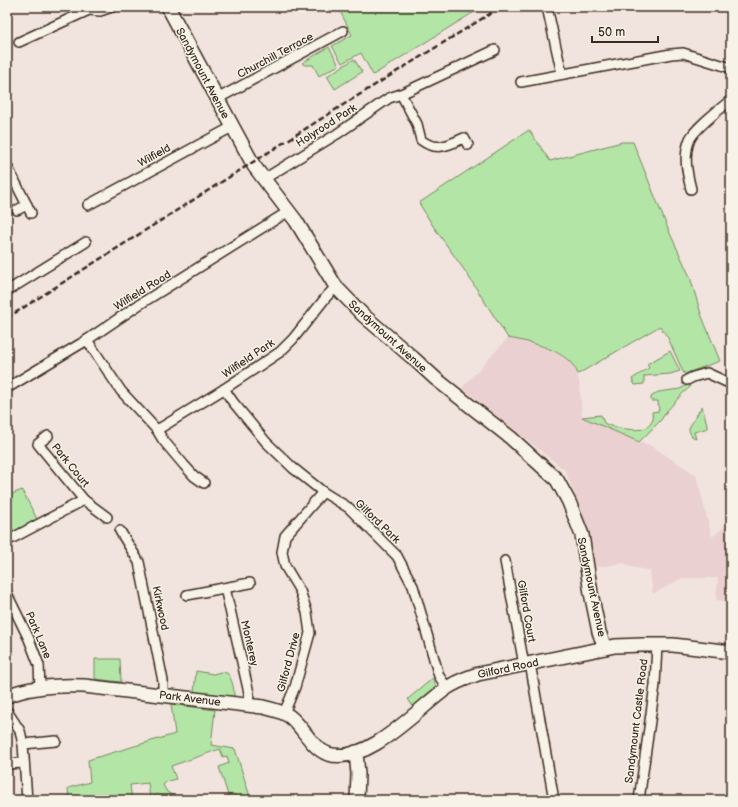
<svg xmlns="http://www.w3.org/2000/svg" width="738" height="807" font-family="'Balsamiq Sans',sans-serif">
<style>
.built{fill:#ead0d0}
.green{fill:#b3e5a6;stroke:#778862}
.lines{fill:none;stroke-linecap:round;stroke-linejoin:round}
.street-casing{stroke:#3b2a1e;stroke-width:12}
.secondary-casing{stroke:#3b2a1e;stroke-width:16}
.street{stroke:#f7f3e8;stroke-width:9}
.secondary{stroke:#f7f3e8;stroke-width:13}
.rail{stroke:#3b2a1e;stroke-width:2.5;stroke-dasharray:6 3;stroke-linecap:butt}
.labels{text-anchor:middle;stroke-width:3;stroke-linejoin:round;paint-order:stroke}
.street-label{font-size:11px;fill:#3b2a1e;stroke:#f7f3e8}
</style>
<rect width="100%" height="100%" fill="#f1e3dd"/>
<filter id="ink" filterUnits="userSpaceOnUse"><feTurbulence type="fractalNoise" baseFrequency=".025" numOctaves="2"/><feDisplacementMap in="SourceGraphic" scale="8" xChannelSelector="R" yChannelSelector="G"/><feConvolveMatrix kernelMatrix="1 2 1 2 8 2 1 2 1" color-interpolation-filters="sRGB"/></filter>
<g filter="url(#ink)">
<polygon class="built" points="508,338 529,341 550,350 567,359 573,364 576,368 579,382 582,417 653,447 696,475 712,537 726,526 731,533 731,602 716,600 718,578 682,578 653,594 650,571 628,566 625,563 595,567 581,509 565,470 462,388"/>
<g class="green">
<polygon points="338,7 482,7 373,75 361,53 342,63 332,46 352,35"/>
<polygon points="329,47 339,65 319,76 313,65 304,65 302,63"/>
<polygon points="354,59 362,72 335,89 327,76"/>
<path d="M529,130L550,161L622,142H633L668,229L690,277L701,314L720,361L684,374L668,338L660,326L578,374C569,350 531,342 508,338L465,271L433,226L419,203Z"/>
<polygon points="670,351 680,371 670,374 644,376 644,384 635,385 632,379 649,368 647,364"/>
<path d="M689,384L690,387L683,393L666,412L661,420L639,442L582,417L601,415L604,423C612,428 638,432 646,428C649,426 651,423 653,420L652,412L659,411L658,401H651V397L658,392L680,389Z"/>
<path d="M702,406L708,428L694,432L696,439C691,437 689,432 689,428Z"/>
<polygon points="22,490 37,519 10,535 7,536 7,496"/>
<polygon points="95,659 120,659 121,682 95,679"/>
<path d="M196,671L213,674L221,672L227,673C233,680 234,689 234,698L194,692Z"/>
<polygon points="433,678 436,688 414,708 408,699"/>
<polygon points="171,704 215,710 211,745 235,749 251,800 232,800 235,798 234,794 228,795 219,767 229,763 227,756 223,757 220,749 171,766 176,779 166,782 163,785 167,792 174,796 174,800 159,800 161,797 158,794 150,799 148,783 130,785 132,800 69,800 68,788 90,782 88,760 175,734"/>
</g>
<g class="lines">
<g class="street-casing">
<g id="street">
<polyline points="547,7 562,74"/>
<polyline points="19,42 89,10 100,11 112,7"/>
<polyline points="521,82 671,54 683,53 731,68"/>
<path d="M401,94L417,124L421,140C437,152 448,145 464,138L468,145"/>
<polyline points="217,99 343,31"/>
<polyline points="7,166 31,213"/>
<polyline points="264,179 337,134 389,98 401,94 495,50"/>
<path d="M691,189C687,173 683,155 690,139C696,127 720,109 731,100"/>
<polyline points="88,205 232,127"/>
<polyline points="17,210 27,205"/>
<polyline points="7,291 86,242"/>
<polyline points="87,340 121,391 157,430 163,440 184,465 194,476 204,483"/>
<polyline points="687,380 693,377 707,373 731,384"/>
<polyline points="7,388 87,340 137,306 289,211"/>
<polyline points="224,389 233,402 266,442 293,468 323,492 349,508 397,556 413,586 439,676 447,688"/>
<polyline points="157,430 224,389 280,352 293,339 327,296 336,287"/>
<polyline points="84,500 107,517"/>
<polyline points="120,531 139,562 163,681 163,695"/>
<polyline points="7,541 84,500 38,444 48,436"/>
<polyline points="505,561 524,665"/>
<polyline points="225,588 249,693 248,705"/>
<polyline points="7,594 29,639 39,665 40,688"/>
<polyline points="187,595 250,583"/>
<polyline points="530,663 554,800"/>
<polyline points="7,711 20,731 23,744 27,800"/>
<polyline points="284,713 295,687 310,633 307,612 300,591 285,566 282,552 285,536 323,492"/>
<polyline points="23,744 56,741"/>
<polyline points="7,764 24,763"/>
<polyline points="639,800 655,685 657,645"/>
</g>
</g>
<g class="secondary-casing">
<g id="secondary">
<polyline points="168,7 254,166 296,221 336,287 363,315 413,358 436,379 511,438 557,480 569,502 582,535 591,593 599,632 605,648"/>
<path d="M7,696C31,686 58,685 84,686L263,707C272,709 281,711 289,716C303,726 311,748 328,754C368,766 418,708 447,688C457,681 467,678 478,674L615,646L642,645H673L731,652"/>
<polyline points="356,752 358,774 357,800"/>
</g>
</g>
<use href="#street" class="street"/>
<use href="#secondary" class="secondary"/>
<polyline class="rail" points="7,318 354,98 501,7"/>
</g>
</g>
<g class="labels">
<g class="street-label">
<text transform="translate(275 55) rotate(-28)" y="4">Churchill Terrace</text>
<text transform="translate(203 73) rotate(62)" y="4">Sandymount Avenue</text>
<text transform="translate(326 125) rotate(-33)" y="4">Holyrood Park</text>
<text transform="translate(154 155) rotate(-29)" y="4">Wilfield</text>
<text transform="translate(142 290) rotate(-32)" y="4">Wilfield Road</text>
<text transform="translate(388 336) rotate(42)" y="4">Sandymount Avenue</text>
<text transform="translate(248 358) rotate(-34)" y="4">Wilfield Park</text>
<text transform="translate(71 465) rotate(51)" y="4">Park Court</text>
<text transform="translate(378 521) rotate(44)" y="4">Gilford Park</text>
<text transform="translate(592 587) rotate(78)" y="4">Sandymount Avenue</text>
<text transform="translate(161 608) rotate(78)" y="4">Kirkwood</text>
<text transform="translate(527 611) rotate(80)" y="4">Gilford Court</text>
<text transform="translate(39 635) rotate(67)" y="4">Park Lane</text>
<text transform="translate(250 643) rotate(77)" y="4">Monterey</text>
<text transform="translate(288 662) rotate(-75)" y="4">Gilford Drive</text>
<text transform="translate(508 668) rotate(-12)" y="4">Gilford Road</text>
<text transform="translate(190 698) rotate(7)" y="4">Park Avenue</text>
<text transform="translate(636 721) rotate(-83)" y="4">Sandymount Castle Road</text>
</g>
</g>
<rect width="738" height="807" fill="none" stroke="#f7f3e8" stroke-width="24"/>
<rect x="12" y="12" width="714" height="783" fill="none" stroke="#3b2a1e" stroke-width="1.5" filter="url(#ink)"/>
<path d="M592 36v6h66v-6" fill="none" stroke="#3b2a1e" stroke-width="2"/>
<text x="598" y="36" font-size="12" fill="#3b2a1e" stroke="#f7f3e8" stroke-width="3" paint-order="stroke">50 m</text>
</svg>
